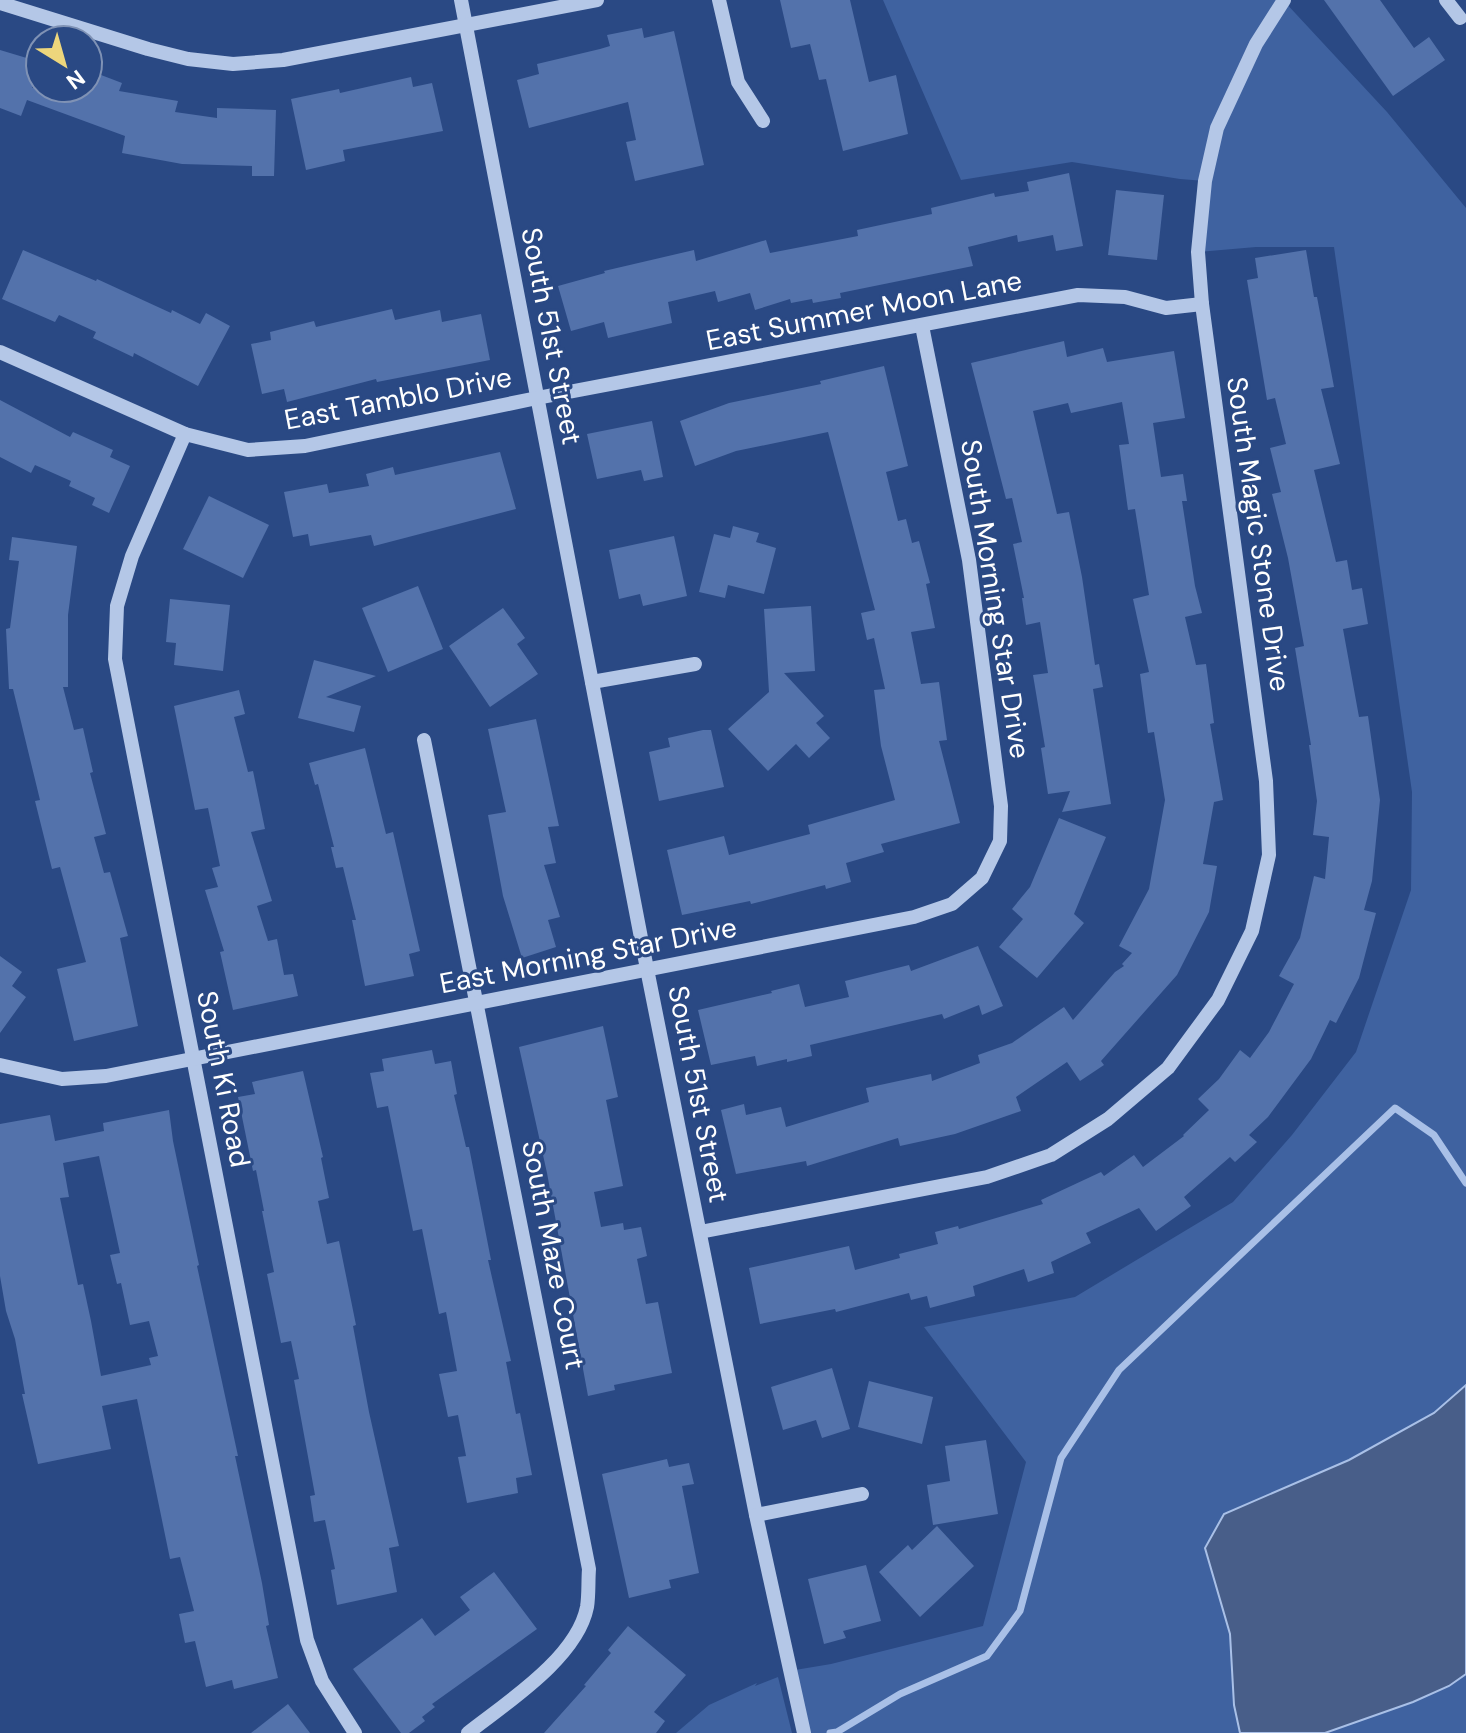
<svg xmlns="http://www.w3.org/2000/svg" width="1466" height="1733" font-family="'DM Sans',sans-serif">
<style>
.green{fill:#3f62a0}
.water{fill:#485e89;stroke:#a9c0e7;stroke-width:2}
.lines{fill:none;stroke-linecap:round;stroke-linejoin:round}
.stream{stroke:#a9c0e7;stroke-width:7}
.building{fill:#5372ab;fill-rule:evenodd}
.minor{stroke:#b4c7e7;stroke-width:14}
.labels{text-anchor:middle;stroke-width:6;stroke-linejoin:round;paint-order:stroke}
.street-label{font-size:28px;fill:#fff;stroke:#2a4984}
</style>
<rect width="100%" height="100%" fill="#2a4984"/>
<g class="green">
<polygon points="883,0 1283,0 1387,112 1466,208 1466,1733 804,1733 789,1671 831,1664 983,1626 1026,1462 924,1327 1075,1297 1233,1202 1292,1135 1356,1052 1411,890 1412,792 1334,247 1256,247 1198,252 1205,181 1180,179 1072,162 961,180"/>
<polygon points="778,1677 792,1733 676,1733 709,1705 757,1683 755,1686"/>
</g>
<polygon class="water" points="1466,1385 1466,1674 1449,1686 1413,1702 1325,1733 1240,1733 1234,1705 1230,1634 1205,1548 1224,1514 1349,1460 1434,1413"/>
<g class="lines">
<polyline class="stream" points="830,1733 837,1732 900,1694 987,1656 1020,1611 1061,1458 1119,1370 1395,1108 1434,1135 1466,1183"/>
</g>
<g class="building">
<polygon points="780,0 850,0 869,82 896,75 908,134 843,151 826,79 819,80 810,44 791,48"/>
<polygon points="1324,0 1380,0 1414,48 1429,37 1445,60 1393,96"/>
<polygon points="642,28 644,38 674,31 704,165 635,181 626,142 636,140 628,102 529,128 517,80 539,74 537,64 600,49 610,46 607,35"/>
<polygon points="0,50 40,62 32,88 88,88 88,70 122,83 119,91 178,101 175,112 217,118 217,108 276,110 274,176 252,176 252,166 182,164 122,153 125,136 27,100 21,116 0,108"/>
<polygon points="411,77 413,87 432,83 443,131 343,150 345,161 306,170 291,99 339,89 340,93"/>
<polygon points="1069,173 1083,246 1056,251 1053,235 1018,242 1017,235 968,247 973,266 840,293 841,298 813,303 812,299 791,303 790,299 755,310 750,293 718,302 715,291 668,302 672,323 608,338 604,322 571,331 558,286 605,273 604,271 694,250 696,261 766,240 770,253 858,236 857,230 932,214 931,208 994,193 995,197 1029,191 1027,182"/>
<polygon points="1116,190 1164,195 1157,260 1108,255"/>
<polygon points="23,250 96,281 97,279 171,313 172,310 200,324 206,313 230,326 198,386 134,353 133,357 93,338 96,332 59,315 55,322 2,299"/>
<polygon points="1306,250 1314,297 1317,297 1334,387 1321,389 1340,464 1314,470 1336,562 1347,560 1352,590 1362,588 1368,624 1343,629 1359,717 1368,716 1380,800 1372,881 1364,910 1376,913 1359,978 1336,1023 1330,1020 1311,1059 1268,1117 1249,1135 1257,1142 1235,1162 1230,1157 1184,1197 1191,1206 1156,1231 1139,1208 1086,1233 1091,1243 1051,1262 1054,1273 1028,1282 1024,1269 973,1286 975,1296 930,1308 927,1296 911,1300 909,1293 836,1312 835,1309 760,1324 749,1268 849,1246 855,1270 900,1258 899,1254 938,1244 935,1232 958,1226 959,1229 1043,1204 1041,1200 1101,1172 1104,1176 1134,1155 1143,1167 1184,1136 1183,1135 1209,1110 1198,1099 1219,1079 1240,1050 1250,1058 1269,1032 1294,984 1279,976 1300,938 1314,876 1325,879 1329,837 1313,835 1317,801 1309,745 1311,745 1295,648 1304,646 1288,558 1272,494 1281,492 1270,448 1286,444 1275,398 1267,400 1247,280 1258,278 1255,258"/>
<polygon points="392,309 395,320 440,310 442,322 481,314 490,360 377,382 376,379 287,402 284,389 262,394 251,344 271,340 270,332 314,321 316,327"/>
<polygon points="1064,341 1067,357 1103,348 1107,362 1174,351 1185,418 1153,423 1161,477 1183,474 1187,501 1182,501 1195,586 1202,613 1185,617 1196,665 1206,664 1214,723 1210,724 1223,800 1214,802 1203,864 1217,866 1209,912 1177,975 1101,1061 1104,1065 1080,1081 1067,1062 1016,1097 1021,1111 955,1134 900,1146 898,1138 807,1166 806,1161 736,1174 721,1110 744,1104 746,1115 781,1107 786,1127 869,1102 866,1088 931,1074 932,1081 980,1063 978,1055 1012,1043 1064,1007 1073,1020 1115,972 1124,966 1122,964 1132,953 1119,946 1149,889 1165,800 1154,732 1148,733 1140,674 1149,672 1133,599 1149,595 1135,509 1128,510 1119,445 1129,444 1122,402 1071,413 1068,403 1033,411 1057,514 1069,512 1082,577 1095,665 1099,664 1103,687 1093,689 1111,804 1062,812 1070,791 1048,794 1041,748 1045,747 1033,675 1048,673 1040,622 1026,625 1022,598 1024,598 1013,544 1022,542 1012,498 1006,499 971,363"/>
<polygon points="884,366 908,466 886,472 898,521 906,519 912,543 919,541 930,583 926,584 935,628 911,632 921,684 939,682 947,740 939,741 960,823 881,844 884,852 846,863 851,882 826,889 825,885 751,904 750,901 682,915 667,850 724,836 729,855 810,834 808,825 895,800 881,746 874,690 885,689 874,638 867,640 861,613 875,610 828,432 736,451 695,466 680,421 729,403 821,384 820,381"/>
<polygon points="0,400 70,437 73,432 113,450 110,457 130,466 109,513 92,505 95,498 69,486 71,481 35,465 31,473 0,457"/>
<polygon points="652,421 663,477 644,481 641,470 597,479 587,434"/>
<polygon points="500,452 516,509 374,546 371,535 310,546 308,534 293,537 284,492 327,484 329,493 369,486 366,474 393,467 395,475"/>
<polygon points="209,496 269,525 243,578 183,549"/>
<polygon points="733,526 759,533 756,542 776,548 764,594 728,585 725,598 699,592 714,534 730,538"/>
<polygon points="674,536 687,596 643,606 640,594 619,599 609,550"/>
<polygon points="12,537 77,546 68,615 68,687 63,687 74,730 83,728 93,772 90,773 106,834 94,837 104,873 110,872 128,936 120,938 138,1026 74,1041 57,969 86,962 60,867 52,869 35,801 40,800 13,689 9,689 6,629 10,628 19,561 9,560"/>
<polygon points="418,586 443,649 388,672 362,608"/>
<polygon points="170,599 230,605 223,671 174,665 176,643 166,642"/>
<polygon points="811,606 815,671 784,673 824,716 816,723 830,738 809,758 796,744 768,771 728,729 769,692 764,609"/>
<polygon points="503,608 525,638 517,644 538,674 490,707 449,646"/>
<polygon points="314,660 376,676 326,697 361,706 354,732 298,718"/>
<polygon points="239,690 245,714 234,717 248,772 253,771 265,829 251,832 272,901 257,906 268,941 277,939 284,975 293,974 298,996 233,1010 220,952 224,951 205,890 218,887 212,868 220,866 208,808 195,810 174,706"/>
<polygon points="536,719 559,826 548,827 556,863 544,865 560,917 548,920 556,947 522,958 503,896 488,815 506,812 488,729"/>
<polygon points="703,730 711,730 724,787 659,801 649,752 670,747 668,738"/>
<polygon points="365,748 386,834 393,832 420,951 409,954 414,976 365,986 352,920 356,920 343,867 336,868 331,847 334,847 318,784 315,785 309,763"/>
<polygon points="1059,818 1106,837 1074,914 1084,923 1037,978 999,947 1023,919 1012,909 1030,887"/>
<polygon points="978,946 1003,1006 982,1015 979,1005 944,1019 942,1014 810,1045 812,1056 787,1062 787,1059 757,1066 755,1056 711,1065 698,1010 772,993 771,991 799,984 805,1007 849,997 845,981 909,965 911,971"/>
<polygon points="0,956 22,972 12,986 26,997 0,1033"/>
<polygon points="603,1026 618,1097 606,1100 623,1186 594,1192 601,1227 623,1223 624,1230 641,1227 647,1256 637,1259 646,1304 658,1302 672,1373 614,1385 615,1390 588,1396 547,1173 519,1047"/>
<polygon points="432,1050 435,1064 451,1061 457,1094 454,1095 466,1147 469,1147 491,1260 488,1260 511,1361 506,1362 516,1414 520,1413 532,1475 516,1478 518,1493 467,1503 458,1457 466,1456 458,1415 448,1417 439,1374 457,1371 446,1312 439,1314 422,1229 413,1231 388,1106 377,1108 370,1073 384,1071 382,1059"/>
<polygon points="303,1071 323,1157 321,1158 329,1198 318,1201 327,1244 339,1241 356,1325 353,1326 369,1412 399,1546 389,1548 397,1592 337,1605 331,1570 335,1569 325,1520 314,1522 310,1496 315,1495 294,1380 299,1379 291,1341 281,1343 267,1274 274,1272 262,1211 264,1211 256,1170 253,1171 238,1097 255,1094 252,1082"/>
<path d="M169,1110L173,1141L199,1265L197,1266L238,1456H235L262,1583L269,1625L266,1626L278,1678L234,1689L232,1680L206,1687L195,1641L185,1643L179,1614L194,1611L180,1557L170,1559L137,1399L102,1406L111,1449L38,1464L22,1394H25L15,1339L6,1311L0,1276V1124L50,1115L55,1141L104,1131L103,1123ZM99,1156L120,1253L110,1255L117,1284L121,1283L130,1325L149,1321L158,1356L149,1358L151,1365L101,1376L91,1321L83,1284L78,1285L60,1198L69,1197L63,1163Z"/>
<polygon points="832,1368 850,1429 822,1438 816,1420 783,1430 771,1387"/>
<polygon points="869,1381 933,1397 922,1444 858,1427"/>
<polygon points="986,1440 998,1514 933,1525 927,1485 950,1481 945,1446"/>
<polygon points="667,1459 669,1467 689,1463 694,1484 682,1486 699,1573 669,1580 671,1588 629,1598 602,1474"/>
<polygon points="937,1526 974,1566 920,1617 879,1572 908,1545 912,1550"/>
<polygon points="866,1565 881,1621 843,1631 846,1638 824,1644 808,1579"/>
<polygon points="494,1572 537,1629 432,1704 435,1707 422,1717 425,1721 409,1733 401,1733 353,1669 422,1618 435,1636 470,1610 460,1597"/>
<polygon points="628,1626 686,1675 654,1712 665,1721 656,1733 544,1733 586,1686 584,1685 611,1653 608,1650"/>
<polygon points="288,1704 310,1733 251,1733"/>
</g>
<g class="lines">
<g class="minor">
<polyline points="461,0 647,969 756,1515 804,1733"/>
<polyline points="719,0 738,82 763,121"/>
<polyline points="1446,0 1460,18"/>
<polyline points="0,3 148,49 188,59 233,64 283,60 597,0"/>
<polyline points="0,352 185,434 248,450 305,446 537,398 1078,295 1125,297 1166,308 1202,304"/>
<polyline points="185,434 132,556 117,606 115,659 307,1640 322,1681 355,1733"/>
<polyline points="592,682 695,664"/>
<path d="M424,740L589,1569C588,1582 589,1595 587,1607C577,1658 506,1703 468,1733"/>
<polyline points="0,1065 62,1079 106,1076 914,917 952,904 982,878 1000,841 1001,806 969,560 922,326"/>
<polyline points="700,1232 987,1177 1051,1155 1108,1119 1168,1068 1218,1000 1252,931 1269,855 1266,781 1202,304 1198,252 1205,181 1217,128 1256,44 1284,0"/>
<polyline points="756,1515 862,1494"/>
</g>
</g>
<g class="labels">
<g class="street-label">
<text transform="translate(864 310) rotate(-11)" y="10">East Summer Moon Lane</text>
<text transform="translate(552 336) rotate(79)" y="10">South 51st Street</text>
<text transform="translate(398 398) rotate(-11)" y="10">East Tamblo Drive</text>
<text transform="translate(1259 534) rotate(82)" y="10">South Magic Stone Drive</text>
<text transform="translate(996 599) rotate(81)" y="10">South Morning Star Drive</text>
<text transform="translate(588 955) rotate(-11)" y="10">East Morning Star Drive</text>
<text transform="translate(224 1079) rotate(79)" y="10">South Ki Road</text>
<text transform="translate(699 1094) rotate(79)" y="10">South 51st Street</text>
<text transform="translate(554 1255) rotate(79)" y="10">South Maze Court</text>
</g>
</g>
<g transform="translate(64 64) rotate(143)"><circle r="38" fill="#2a4984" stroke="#7f92b5" stroke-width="2"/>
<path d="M0-6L14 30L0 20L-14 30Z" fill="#edd67c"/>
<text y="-12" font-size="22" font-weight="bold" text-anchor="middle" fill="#ffffff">N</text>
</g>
</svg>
